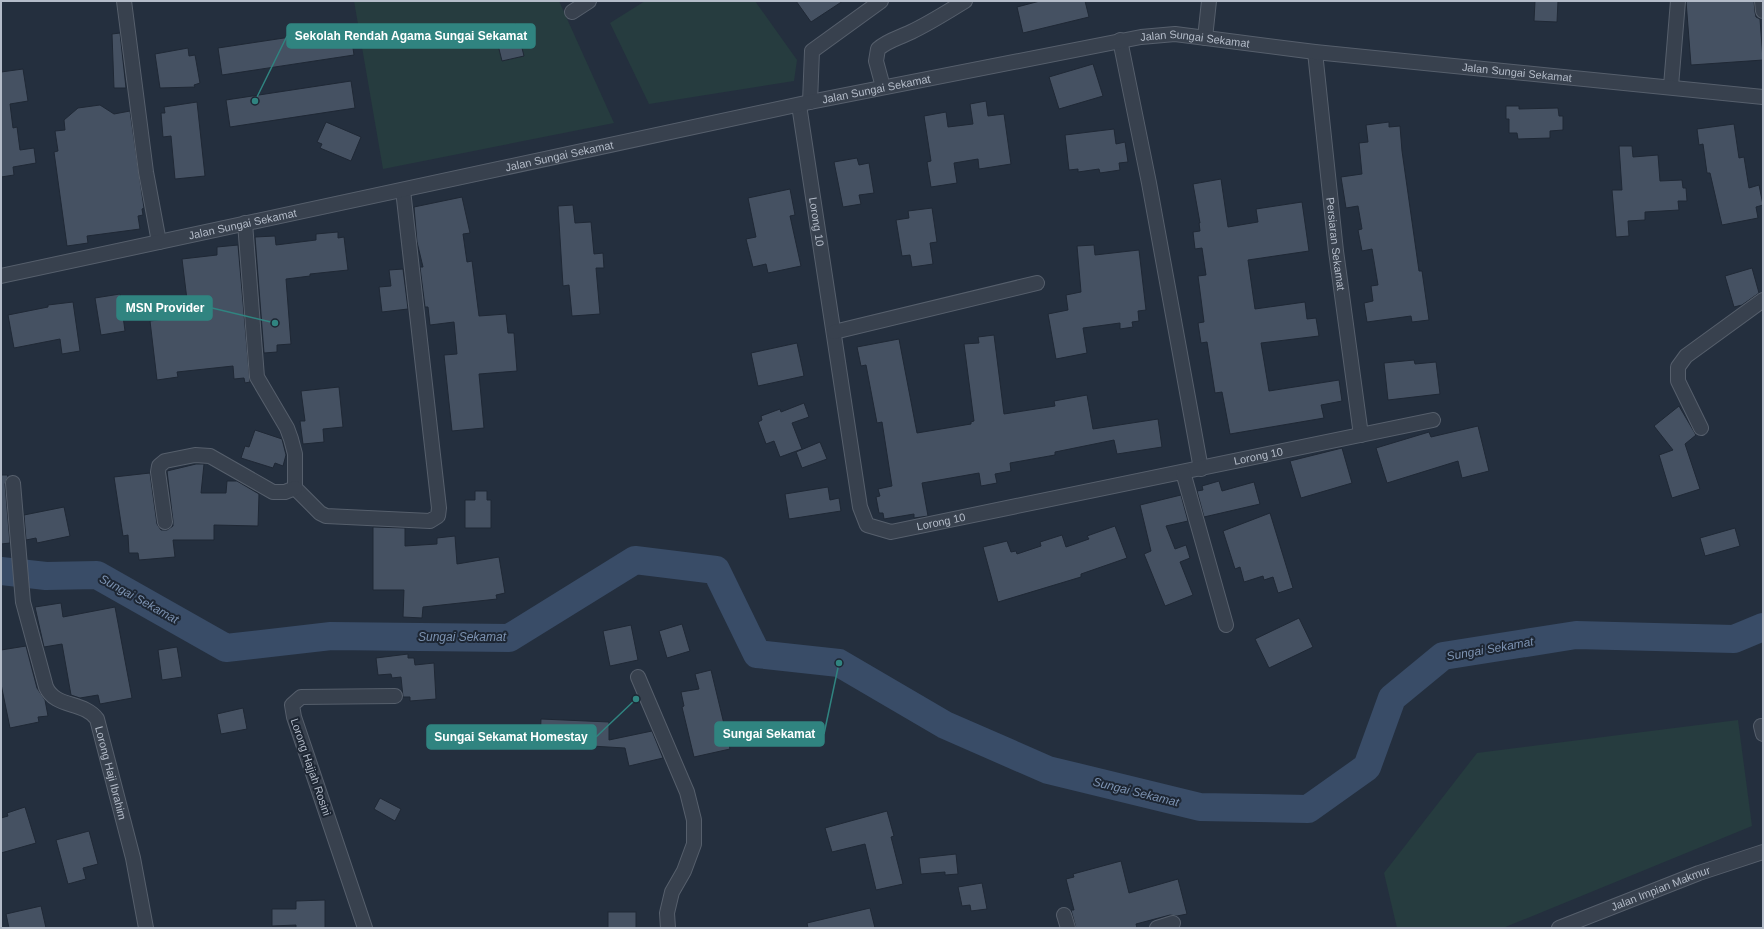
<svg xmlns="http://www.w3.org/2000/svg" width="1764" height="929" font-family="Helvetica,sans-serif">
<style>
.green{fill:#263c3f}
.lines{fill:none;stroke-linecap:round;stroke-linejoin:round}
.river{stroke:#394c67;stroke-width:28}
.building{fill:#455162;stroke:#1f2835}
.minor-casing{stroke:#565f6c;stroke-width:16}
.minor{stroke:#38414e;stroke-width:14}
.labels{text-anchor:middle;stroke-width:4;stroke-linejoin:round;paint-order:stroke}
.street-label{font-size:11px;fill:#b4bcc9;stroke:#1d2633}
.water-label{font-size:12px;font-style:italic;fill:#7c92b1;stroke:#1d2633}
.leader{fill:none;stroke:#308480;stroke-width:1.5}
.callout-dot{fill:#308480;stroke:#1d2633;stroke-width:1.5}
.callout{fill:#308480;stroke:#308480;stroke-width:1.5}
.callout-label{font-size:12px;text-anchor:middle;font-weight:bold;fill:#fff}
</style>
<rect width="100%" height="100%" fill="#242f3e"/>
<g class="green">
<polygon points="354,1 559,1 614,123 383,169"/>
<polygon points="645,1 755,1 797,60 794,81 649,104 610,23"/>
<polygon points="1738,720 1752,826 1503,928 1397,928 1384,873 1477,753"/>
</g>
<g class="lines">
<polyline class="river" points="1,571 46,576 97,575 226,648 331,636 509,638 635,560 716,570 757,654 839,663 945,725 1048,770 1200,807 1308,809 1367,767 1392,698 1443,656 1576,635 1734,639 1763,627"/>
</g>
<g class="building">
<polygon points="796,1 843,1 811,22"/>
<polygon points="1040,1 1085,1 1089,17 1023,33 1017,7"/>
<polygon points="1535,1 1558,1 1557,22 1534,21"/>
<polygon points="1686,1 1754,1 1755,12 1756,17 1760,19 1763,60 1691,65"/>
<polygon points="516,24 524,56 502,61 494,29"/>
<polygon points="350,28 354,55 222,75 218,48"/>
<polygon points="120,33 126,88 114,88 112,34"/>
<polygon points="188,48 189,56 195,55 200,83 194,85 195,87 160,88 155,54"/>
<polygon points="1093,64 1103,96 1059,109 1049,77"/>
<polygon points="23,69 28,101 10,104 13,128 17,127 20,150 34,148 36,163 13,167 14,175 1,177 1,72"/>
<polygon points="351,81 355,108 230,127 226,100"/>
<polygon points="986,101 988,116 1004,114 1011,164 979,169 978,159 954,163 957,183 931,187 927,162 931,161 924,116 946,112 948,127 973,124 970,104"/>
<polygon points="197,102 205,176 175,179 171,136 163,137 161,113 165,113 164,107"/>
<polygon points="100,105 114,114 130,111 144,208 142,209 143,215 138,216 140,229 87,236 88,243 67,246 54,152 58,151 55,131 65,130 64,120 78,108"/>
<polygon points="1506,106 1519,106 1519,109 1558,108 1559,116 1563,116 1563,130 1550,131 1550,138 1518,139 1517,133 1509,133 1509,119 1506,119"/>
<polygon points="326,122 361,137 351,161 320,148 322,144 317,142"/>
<polygon points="1389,122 1389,127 1400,126 1402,151 1419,271 1422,271 1429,320 1412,322 1411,316 1367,322 1364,303 1373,301 1371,286 1378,285 1372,249 1362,251 1358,230 1362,229 1358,206 1346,208 1341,177 1362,174 1359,143 1368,142 1366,125"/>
<polygon points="1734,124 1739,158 1744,157 1749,188 1759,185 1763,205 1756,207 1758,218 1722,225 1710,173 1707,173 1703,144 1699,145 1697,129"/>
<polygon points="1114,129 1116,144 1125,142 1128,162 1119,163 1120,170 1100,173 1099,169 1078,172 1078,169 1069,170 1065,135"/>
<polygon points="1619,146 1632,146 1633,157 1658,155 1660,181 1682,180 1683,188 1686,188 1687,201 1678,201 1679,210 1645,212 1645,220 1628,221 1629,236 1616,237 1612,190 1622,190"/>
<polygon points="857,158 859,165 869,163 874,193 859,195 861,204 843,207 834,162"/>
<polygon points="1221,179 1228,227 1258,222 1256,209 1302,202 1309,251 1248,260 1255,309 1305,302 1307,319 1316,318 1319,336 1261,343 1269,391 1339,380 1342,401 1321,405 1324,418 1230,434 1222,392 1215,393 1207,342 1201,343 1198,323 1204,322 1198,276 1206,275 1202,248 1195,249 1193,232 1200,231 1199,223 1200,223 1193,184"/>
<polygon points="790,189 795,215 790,216 801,266 768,273 766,264 753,267 746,239 756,237 748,198"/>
<polygon points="462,197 470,233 463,234 467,262 472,261 479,316 506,314 508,333 514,333 517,371 479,374 484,428 452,431 444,355 457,354 454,322 430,325 428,307 425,307 420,267 423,267 417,242 414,207"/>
<polygon points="573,205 575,223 591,222 594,254 603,253 604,268 596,268 600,314 572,316 569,285 563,286 558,206"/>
<polygon points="932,208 937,242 930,243 933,264 912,267 910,255 902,256 896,220 909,218 908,211"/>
<polygon points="338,232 338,238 344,237 348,270 310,274 310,276 286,279 291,344 277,345 277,352 264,353 255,237 275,236 276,245 316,240 316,234"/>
<polygon points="238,245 250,382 245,383 244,378 234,379 233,366 177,372 178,377 157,380 150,321 189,316 182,259 217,255 217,247"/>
<polygon points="1094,245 1095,255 1139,250 1146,310 1138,311 1139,321 1132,322 1133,327 1120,329 1120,323 1083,328 1087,353 1056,359 1048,314 1068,310 1066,295 1081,292 1077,246"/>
<polygon points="1752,268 1759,293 1742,305 1734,307 1725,276"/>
<polygon points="403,269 408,309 382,312 379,287 391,286 389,270"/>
<polygon points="120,294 125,331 101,335 95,298"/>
<polygon points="73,302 80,351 62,354 60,339 14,348 8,315 48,307 48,305"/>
<polygon points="994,335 1004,414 1055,406 1054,401 1087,395 1093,429 1158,419 1162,447 1117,454 1114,440 1055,452 1055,455 1010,463 1011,471 995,474 997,483 981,486 979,473 922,483 928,516 914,518 914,514 884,519 883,513 879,513 876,497 880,496 878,489 892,486 882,422 877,423 866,365 861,366 857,347 899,339 917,433 971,424 971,422 974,421 964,344 979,343 978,337"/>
<polygon points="797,343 804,376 758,386 751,353"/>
<polygon points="1414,360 1415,364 1436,362 1440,394 1388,400 1384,363"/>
<polygon points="339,387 343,427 323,429 324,442 303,444 300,421 305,421 301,391"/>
<polygon points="804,403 809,417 792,423 802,449 780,457 774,441 766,444 758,422 762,420 761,416 780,409 781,412"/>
<polygon points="1679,406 1696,435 1685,444 1700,489 1672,498 1659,455 1673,450 1654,426"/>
<polygon points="1478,426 1489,471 1462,478 1458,461 1387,483 1376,448 1429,432 1431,437"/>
<polygon points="255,430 282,439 286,455 283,466 275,463 273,468 241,458 245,446 249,447"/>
<polygon points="820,442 827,459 802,468 796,452"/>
<polygon points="1342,448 1352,483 1301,498 1290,461"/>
<polygon points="196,464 204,464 201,493 226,493 227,481 237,481 259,494 258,526 214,525 214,540 173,540 175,557 139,560 138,553 129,553 128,535 123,536 114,477 150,473 157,524 161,530 167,530 173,526 173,521 167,471"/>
<polygon points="1,475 7,475 8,476 5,484 10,543 1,544"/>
<polygon points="1219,481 1222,491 1254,482 1260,504 1204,517 1197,491 1203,490 1202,486"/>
<polygon points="828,487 830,500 839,498 841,511 789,519 785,494"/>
<polygon points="475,491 487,491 487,500 491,500 491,528 465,528 465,500 475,500"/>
<polygon points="1181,495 1188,521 1166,526 1175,549 1186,545 1190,558 1180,562 1193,595 1165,606 1144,554 1151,551 1140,505"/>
<polygon points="64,507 70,536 37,543 36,538 26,540 24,515"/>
<polygon points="1270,513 1293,588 1278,593 1273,577 1264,580 1263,576 1244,582 1240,567 1235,569 1223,531"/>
<polygon points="1115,526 1127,558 1081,574 1081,577 998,602 983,547 1007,541 1011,552 1016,551 1017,554 1041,546 1040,542 1062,535 1066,547 1089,539 1087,536"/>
<polygon points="373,527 405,528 405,546 437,544 437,538 455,536 457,564 499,557 505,593 496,595 497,599 423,607 422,618 403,617 404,590 373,590"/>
<polygon points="1735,528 1740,546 1705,556 1700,538"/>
<polygon points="61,603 63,617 115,607 132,698 100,704 98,695 80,698 71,695 62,644 44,647 35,607"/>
<polygon points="1299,618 1313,647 1269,668 1255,639"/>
<polygon points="682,624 690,651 667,658 659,631"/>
<polygon points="631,625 638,660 610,666 603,631"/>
<polygon points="26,646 37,688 45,700 48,716 38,717 39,722 10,728 1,684 1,650"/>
<polygon points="177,647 182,677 162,680 158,650"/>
<polygon points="408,654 408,658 414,658 415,665 434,663 436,699 410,701 410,697 403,697 401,677 392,678 391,674 378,675 376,658"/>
<polygon points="711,670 730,749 694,757 682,707 684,706 681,692 699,689 695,674"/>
<polygon points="243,708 247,729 221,734 217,714"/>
<polygon points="541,719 609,722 609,740 652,731 663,758 629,766 625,748 540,743"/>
<polygon points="380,798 401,809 395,821 374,809"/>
<polygon points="25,807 36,843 1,853 1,818 8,816 7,813"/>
<polygon points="887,811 894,836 891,837 903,884 876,890 865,844 832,852 825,828"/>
<polygon points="89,831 98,864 83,868 86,879 68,884 56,840"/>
<polygon points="956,854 958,874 945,875 945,872 921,874 919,858"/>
<polygon points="1121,861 1129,893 1178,879 1187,914 1177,916 1170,915 1136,924 1137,928 1076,928 1071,910 1074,910 1066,879 1074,877 1073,874"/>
<polygon points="982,883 987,909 971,911 970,905 962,906 958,887"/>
<polygon points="325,900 325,928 296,928 296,925 272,926 272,909 296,909 296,901"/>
<polygon points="41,906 46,928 9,928 6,914"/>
<polygon points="870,908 875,928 808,928 807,923"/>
<rect x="608" y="912" width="28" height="16"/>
</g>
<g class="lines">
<g class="minor-casing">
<g id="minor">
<polyline points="124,1 146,172 159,242"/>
<polyline points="1762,1 1763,11"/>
<polyline points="572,12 589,1"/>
<polyline points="1205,38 1209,1"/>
<polyline points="1120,40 1149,183 1201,469"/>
<path id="s1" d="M1315,52L1336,251L1361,435"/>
<polyline points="1671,86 1678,1"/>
<path d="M883,87L876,61L878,49C888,40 899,38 911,32C930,23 947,12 965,1"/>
<polyline points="810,102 812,51 881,1"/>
<path id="s2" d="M799,105L860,507L867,525L891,532L1433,420"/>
<polyline points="245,223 257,377 287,428 291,439 295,454 295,488 320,513 326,516 430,521 438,516 439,508 403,190"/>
<path id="s3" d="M1,276L810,102L1141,37L1175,34L1315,52L1763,97"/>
<polyline points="834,332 1037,283"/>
<polyline points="1701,428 1678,381 1678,367 1686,356 1763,300"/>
<polyline points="1183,472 1226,625"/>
<path id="s4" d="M13,483L23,602L46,687C55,708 84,701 97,719L133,858L146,928"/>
<polyline points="165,522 158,472 159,466 165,461 195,455 210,456 273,492 285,492 295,488"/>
<polyline points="638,677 687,792 694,820 694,844 684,871 672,892 667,913 668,928"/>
<polyline points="1761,726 1763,734"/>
<polyline points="1064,915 1068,928"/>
<polyline points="365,928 294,717 292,705 301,697 395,696"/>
<polyline points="1157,928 1173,923"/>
<path id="s5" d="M1559,928L1699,873L1763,852"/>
</g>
</g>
<use href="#minor" class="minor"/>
</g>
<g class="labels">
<g class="street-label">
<text dy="4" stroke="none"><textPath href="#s3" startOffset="1219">Jalan Sungai Sekamat</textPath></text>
<text dy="4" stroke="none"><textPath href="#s3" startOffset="1543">Jalan Sungai Sekamat</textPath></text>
<text dy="4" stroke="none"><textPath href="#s3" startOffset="895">Jalan Sungai Sekamat</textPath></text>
<text dy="4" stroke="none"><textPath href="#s3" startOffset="571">Jalan Sungai Sekamat</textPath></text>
<text dy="4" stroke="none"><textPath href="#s2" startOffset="118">Lorong 10</textPath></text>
<text dy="4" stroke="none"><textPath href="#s3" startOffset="247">Jalan Sungai Sekamat</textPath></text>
<text dy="4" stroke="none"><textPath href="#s1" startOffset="193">Persiaran Sekamat</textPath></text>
<text dy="4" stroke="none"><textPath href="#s2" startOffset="826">Lorong 10</textPath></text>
<text dy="4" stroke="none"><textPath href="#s2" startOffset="502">Lorong 10</textPath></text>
<text transform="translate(311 767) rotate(71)" y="4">Lorong Hajjah Rosini</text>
<text dy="4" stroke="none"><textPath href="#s4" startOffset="325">Lorong Haji Ibrahim</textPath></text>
<text dy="4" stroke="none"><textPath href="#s5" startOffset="109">Jalan Impian Makmur</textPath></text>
</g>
<g class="water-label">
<text transform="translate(139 599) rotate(29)" y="4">Sungai Sekamat</text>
<text x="462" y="641">Sungai Sekamat</text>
<text transform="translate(1490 649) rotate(-10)" y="4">Sungai Sekamat</text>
<text transform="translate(1136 792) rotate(14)" y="4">Sungai Sekamat</text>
</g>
</g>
<path class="leader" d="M255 101L287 36M275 323L212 308M839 663L824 734M636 699L596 737"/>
<g class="callout-dot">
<circle cx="255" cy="101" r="4"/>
<circle cx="275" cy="323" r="4"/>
<circle cx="839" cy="663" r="4"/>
<circle cx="636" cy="699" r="4"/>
</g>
<g class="callout">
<rect x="287" y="24" width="248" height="24" rx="4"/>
<rect x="117" y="296" width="95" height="24" rx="4"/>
<rect x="715" y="722" width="109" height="24" rx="4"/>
<rect x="427" y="725" width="169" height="24" rx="4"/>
</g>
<g class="callout-label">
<text x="411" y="40">Sekolah Rendah Agama Sungai Sekamat</text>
<text x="165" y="312">MSN Provider</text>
<text x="769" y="738">Sungai Sekamat</text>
<text x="511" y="741">Sungai Sekamat Homestay</text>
</g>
<rect width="1764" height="929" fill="none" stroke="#b4bcc9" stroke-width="4"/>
</svg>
